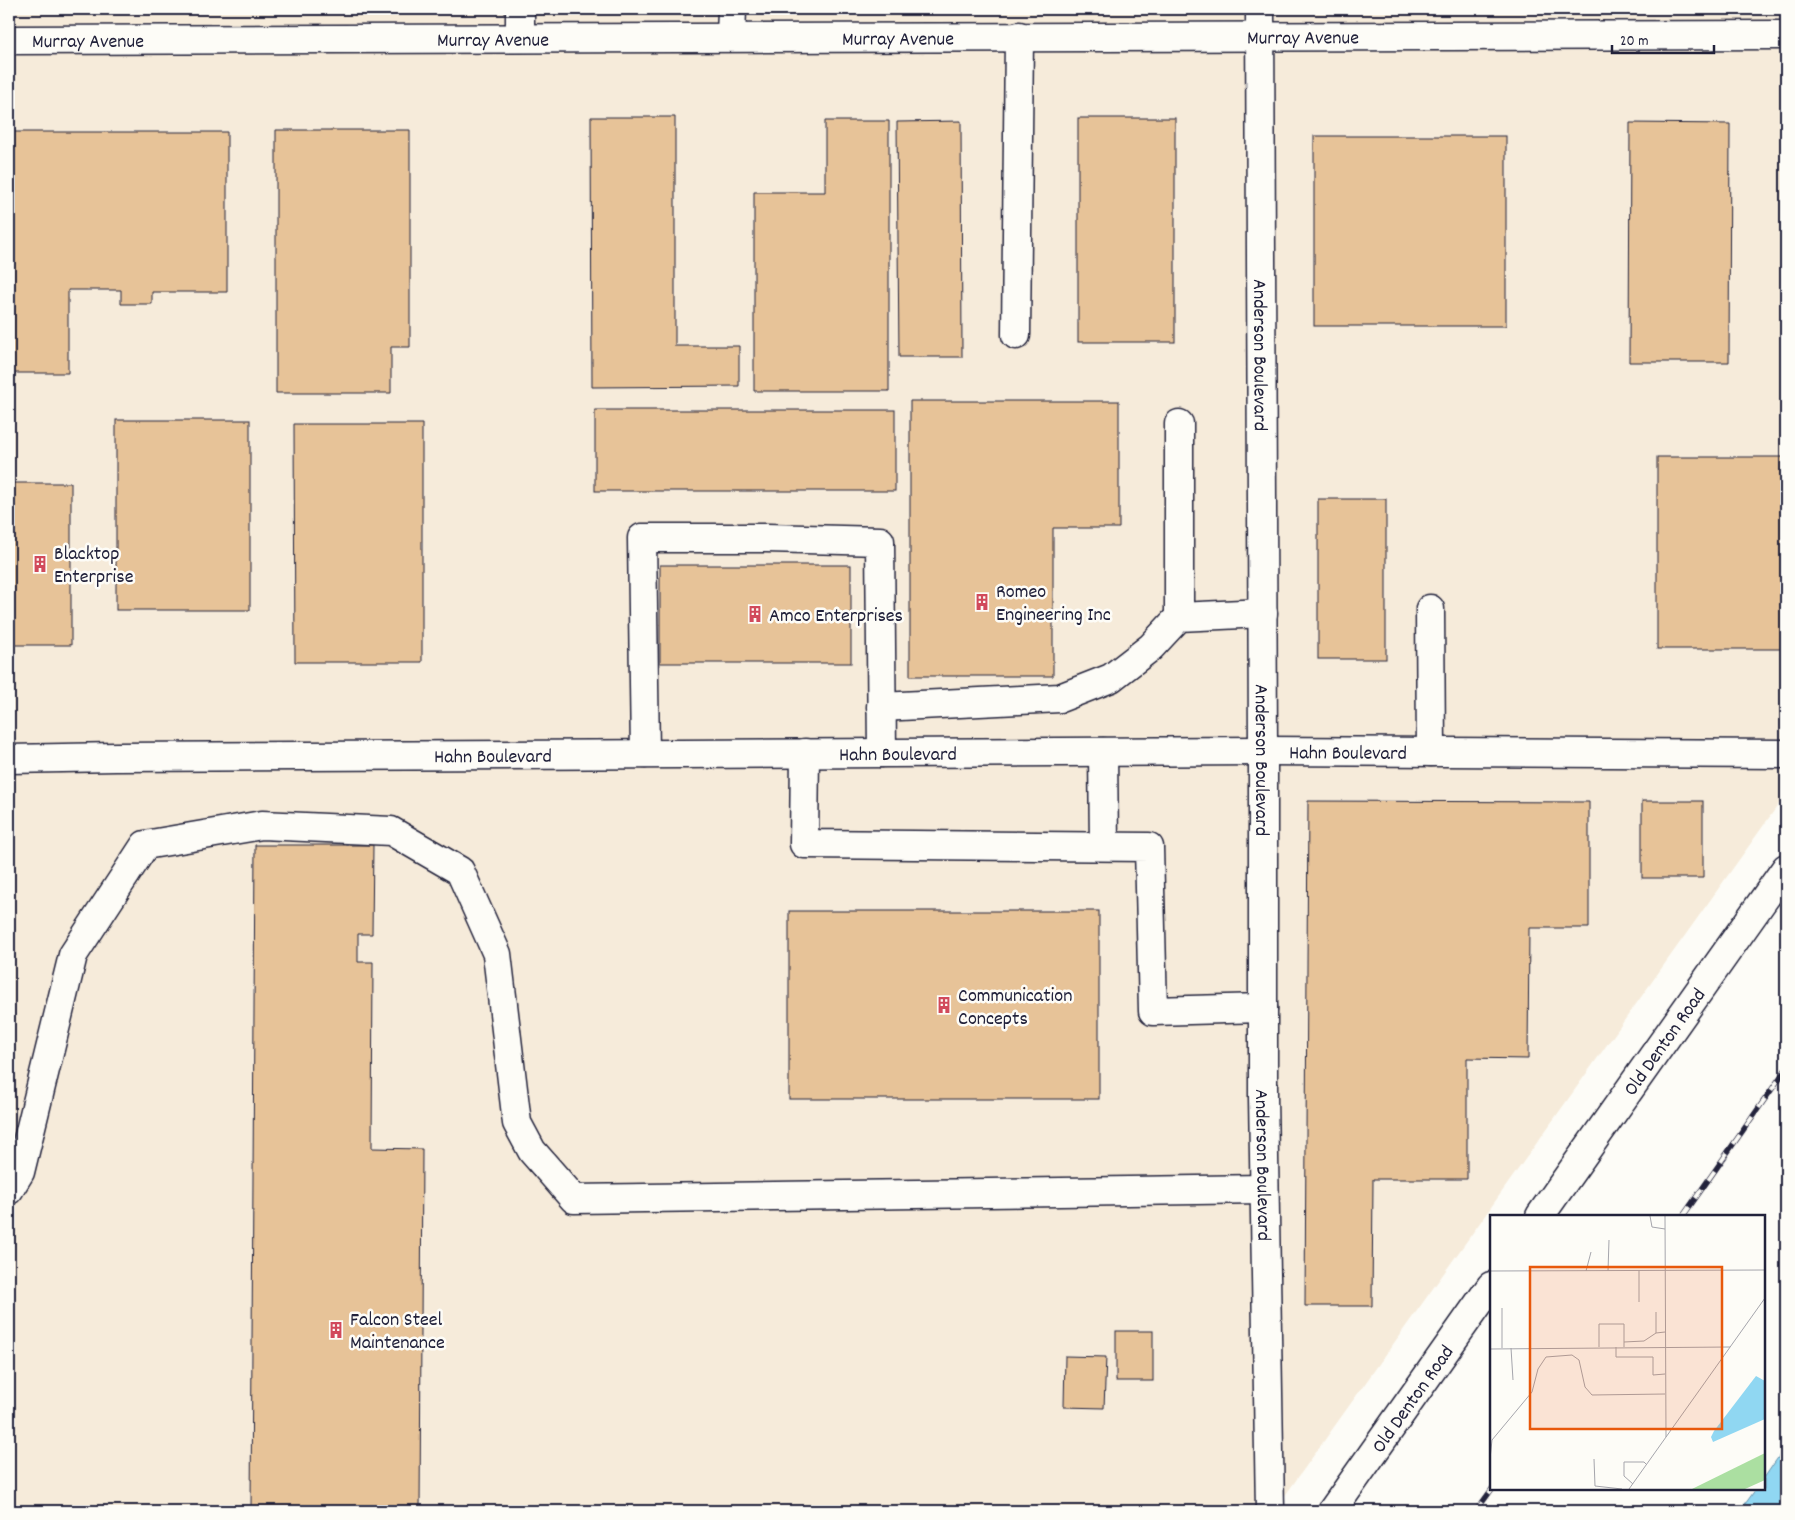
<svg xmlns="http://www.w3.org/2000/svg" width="1795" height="1520" font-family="Dekko,sans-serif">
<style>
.built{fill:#f6ebda}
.water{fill:#90d7f2;stroke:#648fa9}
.building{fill:#e7c398;stroke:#22223b}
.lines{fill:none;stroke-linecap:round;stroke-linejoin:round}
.minor-casing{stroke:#22223b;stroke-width:31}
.minor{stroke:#fdfcf7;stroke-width:28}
.rail-casing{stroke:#22223b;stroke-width:5.5}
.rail{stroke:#fdfcf7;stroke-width:4;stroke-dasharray:11;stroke-linecap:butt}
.labels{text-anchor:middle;stroke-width:5;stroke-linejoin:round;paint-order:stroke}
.street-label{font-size:20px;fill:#22223b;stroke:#fdfcf7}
.poi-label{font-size:20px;fill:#22223b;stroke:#fdfcf7;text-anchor:start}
.inset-road{fill:none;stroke:#a5a5ac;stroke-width:1}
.view{fill:#e8590c;fill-opacity:0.15;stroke:#e8590c;stroke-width:2.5}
.inset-edge{fill:none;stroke:#22223b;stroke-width:2.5}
</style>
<rect width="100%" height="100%" fill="#fdfcf7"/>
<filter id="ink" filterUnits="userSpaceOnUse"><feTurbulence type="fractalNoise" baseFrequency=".02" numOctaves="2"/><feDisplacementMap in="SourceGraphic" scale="10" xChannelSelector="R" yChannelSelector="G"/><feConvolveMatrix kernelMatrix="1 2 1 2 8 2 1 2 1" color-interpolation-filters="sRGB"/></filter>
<g filter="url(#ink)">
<polygon class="built" points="9,9 1786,9 1786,794 1274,1511 9,1511"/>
<polygon class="water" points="1786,1446 1786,1511 1740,1511 1756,1489 1764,1489 1764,1478"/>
<g class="building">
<polygon points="591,117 675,117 675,346 739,346 739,386 592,387"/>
<rect x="1078" y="118" width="97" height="224"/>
<polygon points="825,121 889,121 889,391 754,391 754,192 825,192"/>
<polygon points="961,121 962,357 899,357 897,122"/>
<polygon points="1630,123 1730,124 1729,362 1629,362"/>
<polygon points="276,130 410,130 410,347 391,347 391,393 276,393"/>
<polygon points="9,132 227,132 227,292 152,292 152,304 121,304 121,290 68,290 68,373 9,373"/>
<rect x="1314" y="136" width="192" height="190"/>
<polygon points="910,401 1119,401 1119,528 1053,528 1053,676 910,676"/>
<rect x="595" y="410" width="300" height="81"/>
<rect x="116" y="420" width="134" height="190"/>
<polygon points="294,424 422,424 422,662 295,662"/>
<rect x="1657" y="457" width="129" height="192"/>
<rect x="9" y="483" width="62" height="162"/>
<rect x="1318" y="499" width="68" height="160"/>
<rect x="660" y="565" width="191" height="98"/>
<polygon points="1308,801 1589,802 1589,928 1529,928 1528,1059 1467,1058 1467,1179 1373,1179 1372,1306 1305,1306"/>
<rect x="1642" y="801" width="61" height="77"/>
<polygon points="255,845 373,845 372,934 358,934 358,962 373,962 372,1148 422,1149 420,1511 251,1511"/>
<rect x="789" y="911" width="310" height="188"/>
<rect x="1116" y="1331" width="37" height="50"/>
<polygon points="1065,1356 1106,1357 1104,1408 1064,1407"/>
</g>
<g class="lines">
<g class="minor-casing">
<g id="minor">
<polyline points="520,9 520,38"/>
<path id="s1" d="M1260,9L1263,751V1097L1270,1511"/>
<polyline points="731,37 732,9"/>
<path id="s2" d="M9,40L1786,35"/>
<polyline points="1016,335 1019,36"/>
<polyline points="1179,424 1179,617"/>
<polyline points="1430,609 1431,752"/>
<polyline points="881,707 1060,698 1111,678 1151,647 1179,617 1263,613"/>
<polyline points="1103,752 1104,846"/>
<polyline points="805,753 804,844 1149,847 1153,1011 1263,1008"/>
<polyline points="645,754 642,538 767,538 880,541 882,753"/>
<path id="s3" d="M9,759L116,757L1263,751L1786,754"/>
<polyline points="9,1190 20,1172 73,955 145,845 262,825 391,831 460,871 497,954 517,1123 532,1151 574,1199 1264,1189"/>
<path id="s4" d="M1540,1216L1786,868"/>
<path id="s5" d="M1332,1511L1491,1286"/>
</g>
</g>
<use href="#minor" class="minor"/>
<g class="rail-casing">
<g id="rail">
<polyline points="1683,1216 1786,1069"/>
<polyline points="1476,1511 1492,1489"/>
</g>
</g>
<use href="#rail" class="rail"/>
</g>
</g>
<defs>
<g id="building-bare" transform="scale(1.35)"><path d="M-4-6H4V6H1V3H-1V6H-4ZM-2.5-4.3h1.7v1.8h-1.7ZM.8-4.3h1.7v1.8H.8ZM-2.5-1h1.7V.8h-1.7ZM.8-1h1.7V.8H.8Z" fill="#d1495b" stroke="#fdfcf7" stroke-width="2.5" paint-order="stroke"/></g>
</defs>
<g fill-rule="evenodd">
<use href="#building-bare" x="40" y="564"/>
<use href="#building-bare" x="982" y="602"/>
<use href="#building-bare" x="755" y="614"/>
<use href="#building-bare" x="944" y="1005"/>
<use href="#building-bare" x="336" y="1330"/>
</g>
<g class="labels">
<g class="street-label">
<text dy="7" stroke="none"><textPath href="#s2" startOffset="1294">Murray Avenue</textPath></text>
<text dy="7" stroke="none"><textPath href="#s2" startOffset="889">Murray Avenue</textPath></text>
<text dy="7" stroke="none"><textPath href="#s2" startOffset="484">Murray Avenue</textPath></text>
<text dy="7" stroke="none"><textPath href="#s2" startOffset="79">Murray Avenue</textPath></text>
<text dy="7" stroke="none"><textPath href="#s1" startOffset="346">Anderson Boulevard</textPath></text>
<text dy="7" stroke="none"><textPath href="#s3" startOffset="1339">Hahn Boulevard</textPath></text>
<text dy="7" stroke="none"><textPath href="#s3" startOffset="889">Hahn Boulevard</textPath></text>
<text dy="7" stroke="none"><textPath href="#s3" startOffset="484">Hahn Boulevard</textPath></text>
<text dy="7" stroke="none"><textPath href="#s1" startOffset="751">Anderson Boulevard</textPath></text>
<text dy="7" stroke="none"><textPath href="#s4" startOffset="214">Old Denton Road</textPath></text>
<text dy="7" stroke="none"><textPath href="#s1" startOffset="1156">Anderson Boulevard</textPath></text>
<text dy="7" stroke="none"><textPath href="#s5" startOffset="138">Old Denton Road</textPath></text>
</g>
<g class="poi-label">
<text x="54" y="559">Blacktop<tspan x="54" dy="23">Enterprise</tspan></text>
<text x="996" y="597">Romeo<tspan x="996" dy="23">Engineering Inc</tspan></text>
<text x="769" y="621">Amco Enterprises</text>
<text x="958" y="1001">Communication<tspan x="958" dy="23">Concepts</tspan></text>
<text x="350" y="1325">Falcon Steel<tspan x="350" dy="23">Maintenance</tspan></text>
</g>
</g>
<g transform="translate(1490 1215)">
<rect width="275" height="275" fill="#fdfcf7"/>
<path d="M275,238V265L255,274H202Z" fill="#abdfa1"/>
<path d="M266,161L275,166V204L223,227L221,222L224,216Z" fill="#90d7f2"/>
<path class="inset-road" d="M160,1L162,12L175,14M175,1L176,222M0,56L275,55M96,56L101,37M118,56L119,25M149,87V55M12,93V133M166,97V118M134,127L154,126L166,118L175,117M109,132V109H134V132M126,132V142H163V160L175,159M21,133L23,165M0,134L240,132M0,244L2,225L42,177L48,154L56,142L82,140L89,145L95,172L102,180L175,179M104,244L105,271L132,274M143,269L134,261V247H154L157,250M139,274L275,83"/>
<path class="view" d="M40,52H232V214H40Z"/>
<rect width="275" height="275" class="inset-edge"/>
</g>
<rect width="1795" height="1520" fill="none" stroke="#fdfcf7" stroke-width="30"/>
<rect x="15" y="15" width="1765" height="1490" fill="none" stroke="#22223b" stroke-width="2" filter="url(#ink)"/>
<path d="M1612 45v8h102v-8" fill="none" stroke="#22223b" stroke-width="2.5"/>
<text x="1620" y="45" font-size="15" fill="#22223b" stroke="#fdfcf7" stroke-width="4" paint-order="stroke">20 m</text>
</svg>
